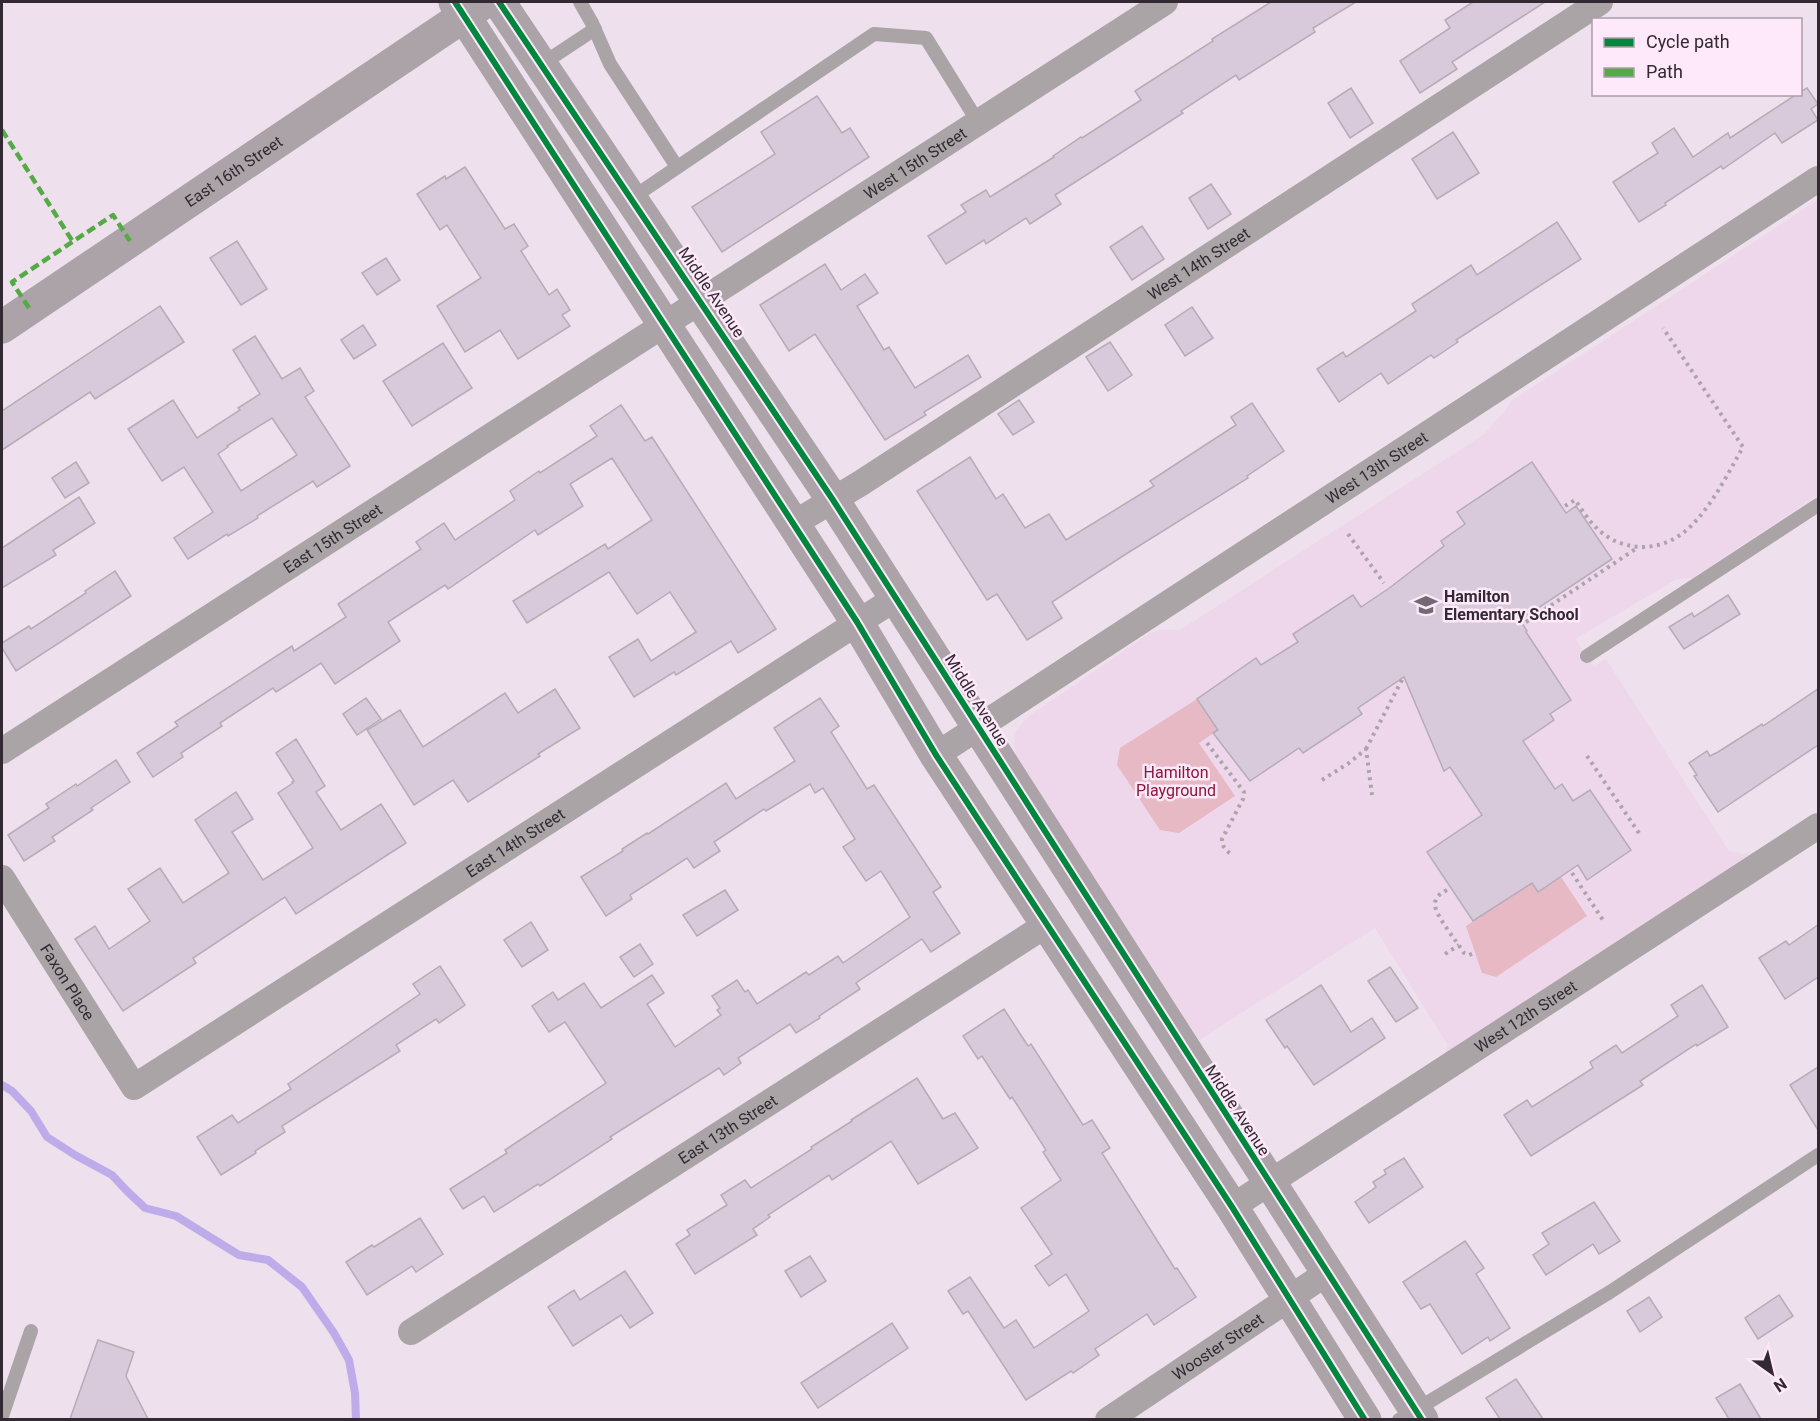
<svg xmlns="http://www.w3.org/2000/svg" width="1820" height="1421" font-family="Roboto,sans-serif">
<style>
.built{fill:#efd7eb}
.green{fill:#e6b9c4}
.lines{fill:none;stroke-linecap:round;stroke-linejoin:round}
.stream{stroke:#beacea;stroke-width:8}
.building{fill:#d8cadb;stroke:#b5acb6;stroke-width:1.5;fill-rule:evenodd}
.path{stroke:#aca4aa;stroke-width:4;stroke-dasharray:3 4.5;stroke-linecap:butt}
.lane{stroke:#aaa4a7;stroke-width:14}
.street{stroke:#aaa4a7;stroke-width:26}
.secondary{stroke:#aba3a7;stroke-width:33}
.quiet{stroke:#54ab45;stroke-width:4.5;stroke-dasharray:9 4.5;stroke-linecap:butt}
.cycleway-casing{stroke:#fee9fa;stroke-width:10}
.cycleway{stroke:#00873e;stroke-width:6}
.labels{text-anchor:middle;stroke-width:5;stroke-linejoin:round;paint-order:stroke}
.street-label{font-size:16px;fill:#332932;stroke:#fee9fa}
.poi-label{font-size:16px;font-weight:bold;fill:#332932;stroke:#fee9fa;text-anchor:start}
.park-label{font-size:16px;fill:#8b183a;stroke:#fee9fa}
</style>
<rect width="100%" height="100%" fill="#eee0ec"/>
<polygon class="built" points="1818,200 1818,495 1692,578 1677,579 1575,639 1594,666 1606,659 1729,851 1743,854 1753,853 1446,1056 1447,1044 1375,928 1199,1040 1016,756 1014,744 1015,734 1020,726 1029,716 1150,633 1159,630 1180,630 1483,435 1505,411 1510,402"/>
<g class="green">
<polygon points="1197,699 1218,730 1199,743 1235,796 1179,833 1160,830 1117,765 1120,748"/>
<polygon points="1527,876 1538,892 1561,877 1587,916 1496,977 1482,973 1466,926 1517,892"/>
</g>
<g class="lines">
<polyline class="stream" points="2,1085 12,1091 31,1111 47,1137 75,1155 112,1175 127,1191 145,1208 176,1216 239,1255 268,1260 302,1287 334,1333 349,1360 355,1393 356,1420"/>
</g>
<g class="building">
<polygon points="1271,2 1356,2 1313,28 1315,32 1239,80 1236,75 1181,111 1183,113 1055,195 1061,204 1030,224 1026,218 986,244 984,240 946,264 928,236 966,212 961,205 986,190 990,197 1054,157 1053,156 1081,137 1082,138 1141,100 1135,91 1213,41 1212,39"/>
<polygon points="1473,2 1545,2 1452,62 1457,69 1420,93 1400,61 1450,28 1445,20"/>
<polygon points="1351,88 1373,123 1350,138 1328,103"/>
<polygon points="1807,88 1818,104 1811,109 1818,120 1782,143 1775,133 1723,169 1721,166 1665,203 1666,205 1639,222 1613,182 1658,153 1652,143 1674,128 1693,157 1728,133 1730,138 1797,94 1800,94 1800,92"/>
<polygon points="817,96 842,133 850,128 869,157 722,252 692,207 775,154 761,132"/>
<polygon points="1453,132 1479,173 1437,199 1412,159"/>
<polygon points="465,167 505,229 514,224 528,246 521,251 549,295 557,289 570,310 562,315 570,326 518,359 500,330 465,352 437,306 481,278 447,225 440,230 417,194 445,176 446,179"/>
<polygon points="1211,184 1231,214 1208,229 1189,198"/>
<polygon points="1557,222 1581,259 1456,340 1458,342 1434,358 1431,355 1388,384 1381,373 1339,402 1317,369 1343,352 1346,357 1416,311 1412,304 1471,265 1477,275"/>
<polygon points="1142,226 1164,259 1132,280 1110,247"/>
<polygon points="237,241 267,289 241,305 210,258"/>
<polygon points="386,258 400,280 377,295 362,273"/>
<polygon points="825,264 841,290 865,274 878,293 857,306 884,350 889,347 915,388 968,355 981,377 924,412 926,415 885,440 815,334 789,351 760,305"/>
<polygon points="160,306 184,342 95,399 90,392 2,450 2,411"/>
<polygon points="1192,307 1213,338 1185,356 1165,325"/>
<polygon points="363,325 376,345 354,359 341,340"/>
<path d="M255,336L282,379L300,368L314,391L305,397L350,466L317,487L313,481L257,516L258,518L228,536L227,534L188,559L174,538L213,512L184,467L162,481L128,429L173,400L197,438L240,410L238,408L260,394L233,350ZM272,418L297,455L241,491L218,454L228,447L227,446Z"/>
<polygon points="1110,342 1132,375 1108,391 1086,357"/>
<polygon points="443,343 472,388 412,426 383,381"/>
<polygon points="1019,400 1034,422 1013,435 998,414"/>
<polygon points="1252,403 1284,451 1247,476 1248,478 1126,554 1052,602 1062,618 1027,640 997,594 987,600 917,491 970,457 996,499 1003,494 1025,528 1049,514 1066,540 1154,486 1150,481 1236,425 1231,417"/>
<polygon points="621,405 645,441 652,437 776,629 738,653 731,641 676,675 674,672 634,697 609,657 638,639 651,661 696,632 670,592 637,614 609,572 527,623 513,601 605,544 608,549 652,520 612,458 570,484 583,506 538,535 535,530 448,589 445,585 388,622 400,641 335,684 321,663 276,692 273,688 220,723 222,726 181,753 183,757 153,777 137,753 178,726 175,722 292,646 294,651 346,617 338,604 421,549 416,542 444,523 455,540 515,500 510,491 539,471 540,473 597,436 590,426"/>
<polygon points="76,462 89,483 65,498 52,478"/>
<polygon points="1532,462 1566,513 1576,506 1612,559 1520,620 1527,631 1526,632 1571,700 1550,714 1554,720 1523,741 1555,789 1562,784 1573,801 1590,790 1631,850 1587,880 1578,865 1538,892 1532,883 1473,921 1427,852 1482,815 1450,767 1444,771 1404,677 1358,708 1362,714 1303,753 1299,748 1250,781 1213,733 1218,730 1197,699 1256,658 1261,665 1298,642 1293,634 1353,595 1361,607 1388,589 1444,546 1441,541 1465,524 1457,512"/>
<polygon points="79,497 95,523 53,550 56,555 2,588 2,548"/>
<polygon points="115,571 131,596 16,671 2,648 2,643 29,626 31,629 86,593 85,591"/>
<polygon points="1728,595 1740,614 1684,649 1669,627 1692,613 1694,617"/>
<polygon points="555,689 580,728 538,754 540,756 468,802 453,780 414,805 367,730 400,710 423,747 505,693 518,713"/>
<polygon points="1818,689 1818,745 1718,812 1694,776 1697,775 1689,763 1707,751 1710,756 1718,752 1762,724 1763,726"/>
<polygon points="366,698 381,719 357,735 343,714"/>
<polygon points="820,698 839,726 831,732 867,789 874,785 941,887 933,892 960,933 931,952 922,939 856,983 860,989 819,1016 820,1018 796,1033 790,1024 738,1058 741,1063 724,1075 719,1068 610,1137 612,1139 540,1186 538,1184 494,1212 484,1196 463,1209 450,1189 507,1153 505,1150 606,1083 565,1022 549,1032 532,1006 553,992 558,1000 584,983 601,1008 652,975 664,993 647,1004 675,1047 721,1015 717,1010 720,1008 712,996 737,980 745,992 748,990 757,1004 806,972 809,975 838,956 843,963 910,917 881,871 866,881 843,847 855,839 823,788 815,793 810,784 766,811 764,809 714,842 720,851 694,868 687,858 630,895 632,899 606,916 581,877 623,851 622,849 647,833 648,834 726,783 736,799 795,761 774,728"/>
<polygon points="296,739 325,786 316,792 341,830 381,804 406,843 296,914 285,897 193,958 196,963 123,1011 75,939 95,926 109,949 150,921 128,889 160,868 183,903 229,873 195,820 236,792 253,819 232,832 263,880 313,848 278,793 293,783 292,782 294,781 276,753"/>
<polygon points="116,760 130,782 91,808 93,810 52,837 55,841 24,861 8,835 49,808 46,804 76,784 77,786"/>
<polygon points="725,890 738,910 697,936 683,915"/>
<polygon points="531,922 548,950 522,967 504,940"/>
<polygon points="1818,925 1818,977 1785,999 1759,958 1786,941 1789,945"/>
<polygon points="640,944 653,964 634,977 620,957"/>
<polygon points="440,966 465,1005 439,1023 436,1019 396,1045 400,1051 282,1126 285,1132 255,1151 256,1153 221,1175 197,1137 232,1115 238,1123 291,1089 288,1084 420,994 413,984"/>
<polygon points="1390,967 1418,1008 1396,1022 1368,981"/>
<polygon points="1321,985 1351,1032 1372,1018 1385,1038 1314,1085 1287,1046 1285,1048 1266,1020"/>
<polygon points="1702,985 1728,1027 1697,1046 1696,1044 1640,1081 1643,1085 1531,1156 1504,1115 1527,1100 1532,1107 1593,1068 1590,1062 1616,1045 1622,1053 1678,1016 1671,1005"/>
<polygon points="1004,1009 1028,1046 1031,1044 1083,1125 1092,1120 1110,1148 1102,1153 1175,1269 1177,1268 1196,1297 1154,1325 1147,1314 1095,1349 1099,1355 1073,1373 1071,1371 1026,1400 968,1311 963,1314 948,1291 970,1277 1004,1328 1016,1320 1034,1348 1089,1311 1066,1274 1049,1286 1035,1266 1052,1254 1021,1208 1061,1180 1043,1152 1046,1150 1012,1097 1010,1099 982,1056 978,1059 963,1036"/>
<polygon points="1818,1067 1818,1130 1790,1085"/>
<polygon points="917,1078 943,1119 955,1113 978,1148 918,1184 891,1141 832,1180 829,1175 768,1215 770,1217 753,1229 757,1235 695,1274 676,1244 690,1235 687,1230 727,1205 721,1195 745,1180 751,1188 812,1149 811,1147 852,1121 851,1120"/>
<polygon points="1404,1158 1423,1187 1369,1223 1355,1202 1376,1187 1373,1182 1386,1174 1384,1170"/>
<polygon points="1594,1202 1620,1241 1599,1254 1593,1244 1546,1275 1533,1255 1549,1244 1542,1233"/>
<polygon points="420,1218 443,1254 416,1272 412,1266 367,1295 346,1262 372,1245 374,1247"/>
<polygon points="1465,1241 1484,1268 1476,1274 1510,1328 1490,1341 1488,1337 1462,1354 1430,1304 1421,1309 1403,1282"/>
<polygon points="810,1256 826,1281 801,1297 785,1271"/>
<polygon points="625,1271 653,1313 630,1328 621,1315 573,1346 548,1307 574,1290 580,1300"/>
<polygon points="1779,1295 1793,1316 1758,1339 1745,1318"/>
<polygon points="1649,1297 1662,1317 1640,1332 1627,1311"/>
<polygon points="892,1323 908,1348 818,1408 801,1383"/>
<polygon points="98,1340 134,1352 126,1376 148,1419 70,1419"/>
<polygon points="1516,1379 1543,1419 1500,1419 1486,1398"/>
<polygon points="1740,1384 1761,1419 1729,1419 1716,1398"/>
</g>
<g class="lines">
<g class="path">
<path d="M1565,506L1575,500C1583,511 1590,523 1601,532C1628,554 1664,551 1689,528C1712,506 1727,475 1743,447L1663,328"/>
<polyline points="1348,534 1384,583"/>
<polyline points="1526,622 1637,548"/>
<path d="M1207,743L1244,792L1243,799L1222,839C1222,846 1225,850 1231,854"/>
<polyline points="1366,749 1403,678"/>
<polyline points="1587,756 1641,836"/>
<polyline points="1322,780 1349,763 1366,749 1372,795"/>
<polyline points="1572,873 1605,923"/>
<path d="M1447,890C1441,893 1435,897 1435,904C1434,914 1458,943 1464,953L1469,955L1474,953"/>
<polyline points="1445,954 1459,945"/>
</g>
<g class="lane">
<polyline points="580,2 592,23 610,64 677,167"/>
<polyline points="542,64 595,29"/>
<polyline points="632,198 874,34 926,38 978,122"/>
<polyline points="1587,656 1818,505"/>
<polyline points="2,1416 31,1331"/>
<polyline points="1399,1420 1610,1292 1818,1155"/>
</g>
<g class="street">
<path id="s1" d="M793,524L861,483L1600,2"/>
<path id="s2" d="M2,751L1165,2"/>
<path id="s3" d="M936,755L1818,179"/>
<path id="s4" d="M2,878L134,1087L896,598"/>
<path id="s5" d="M1232,1207L1818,826"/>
<path id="s6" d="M411,1332L1046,925"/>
<path id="s7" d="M1108,1420L1327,1273"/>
</g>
<g class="secondary">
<polyline points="455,2 857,622 936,755 1232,1207 1365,1420"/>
<polyline points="499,2 833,500 1422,1420"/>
<path id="s8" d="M2,327L483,3"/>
</g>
<g class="quiet">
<polyline points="2,130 73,242"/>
<polyline points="29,308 12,282 113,215 130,241"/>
</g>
<g class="cycleway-casing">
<g id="cycleway">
<polyline points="455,2 857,622 936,755 1232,1207 1365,1420"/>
<polyline points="499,2 833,500 1422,1420"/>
</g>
</g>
<use href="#cycleway" class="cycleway"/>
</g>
<defs>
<g id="school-bare" transform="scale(1.8)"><path d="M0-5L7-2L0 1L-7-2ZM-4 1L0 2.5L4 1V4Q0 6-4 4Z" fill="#746973" stroke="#fee9fa" stroke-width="2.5" paint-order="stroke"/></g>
</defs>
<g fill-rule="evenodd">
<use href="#school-bare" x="1426" y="605"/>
</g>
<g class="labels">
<g class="street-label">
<text dy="6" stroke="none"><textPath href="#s2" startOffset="1086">West 15th Street</textPath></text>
<text dy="6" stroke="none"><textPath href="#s8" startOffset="279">East 16th Street</textPath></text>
<text dy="6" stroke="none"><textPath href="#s1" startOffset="482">West 14th Street</textPath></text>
<text transform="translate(712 292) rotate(56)" y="6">Middle Avenue</text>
<text dy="6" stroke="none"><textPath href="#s3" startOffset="526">West 13th Street</textPath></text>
<text dy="6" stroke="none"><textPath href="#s2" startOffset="393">East 15th Street</textPath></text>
<text transform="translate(977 700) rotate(58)" y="6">Middle Avenue</text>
<text dy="6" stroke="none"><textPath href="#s4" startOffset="700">East 14th Street</textPath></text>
<text dy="6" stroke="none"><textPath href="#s4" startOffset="123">Faxon Place</textPath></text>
<text dy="6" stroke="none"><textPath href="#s5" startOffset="350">West 12th Street</textPath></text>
<text transform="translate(1238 1110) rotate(57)" y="6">Middle Avenue</text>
<text dy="6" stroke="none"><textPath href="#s6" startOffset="376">East 13th Street</textPath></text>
<text dy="6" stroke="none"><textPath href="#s7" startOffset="132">Wooster Street</textPath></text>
</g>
<g class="poi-label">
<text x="1444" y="602">Hamilton<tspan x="1444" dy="18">Elementary School</tspan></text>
</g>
<g class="park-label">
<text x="1176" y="778">Hamilton<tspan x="1176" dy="18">Playground</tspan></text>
</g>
</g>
<rect width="1820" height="1421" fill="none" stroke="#332932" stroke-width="6"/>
<rect x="1592" y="18" width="210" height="78" fill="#fee9fa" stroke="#ad9caa" stroke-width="1.5"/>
<rect x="1604" y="38" width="30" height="9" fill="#00873e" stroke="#ad9caa" stroke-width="1.5"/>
<text x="1646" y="48" font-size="18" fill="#332932">Cycle path</text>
<rect x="1604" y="68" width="30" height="9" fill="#54ab45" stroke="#ad9caa" stroke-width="1.5"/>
<text x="1646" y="78" font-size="18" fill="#332932">Path</text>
<g transform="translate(1772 1373) rotate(146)" stroke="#fee9fa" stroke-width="4.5" paint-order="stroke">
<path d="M0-4.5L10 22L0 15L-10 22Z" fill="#332932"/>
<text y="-9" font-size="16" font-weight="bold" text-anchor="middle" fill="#332932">N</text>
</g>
</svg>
